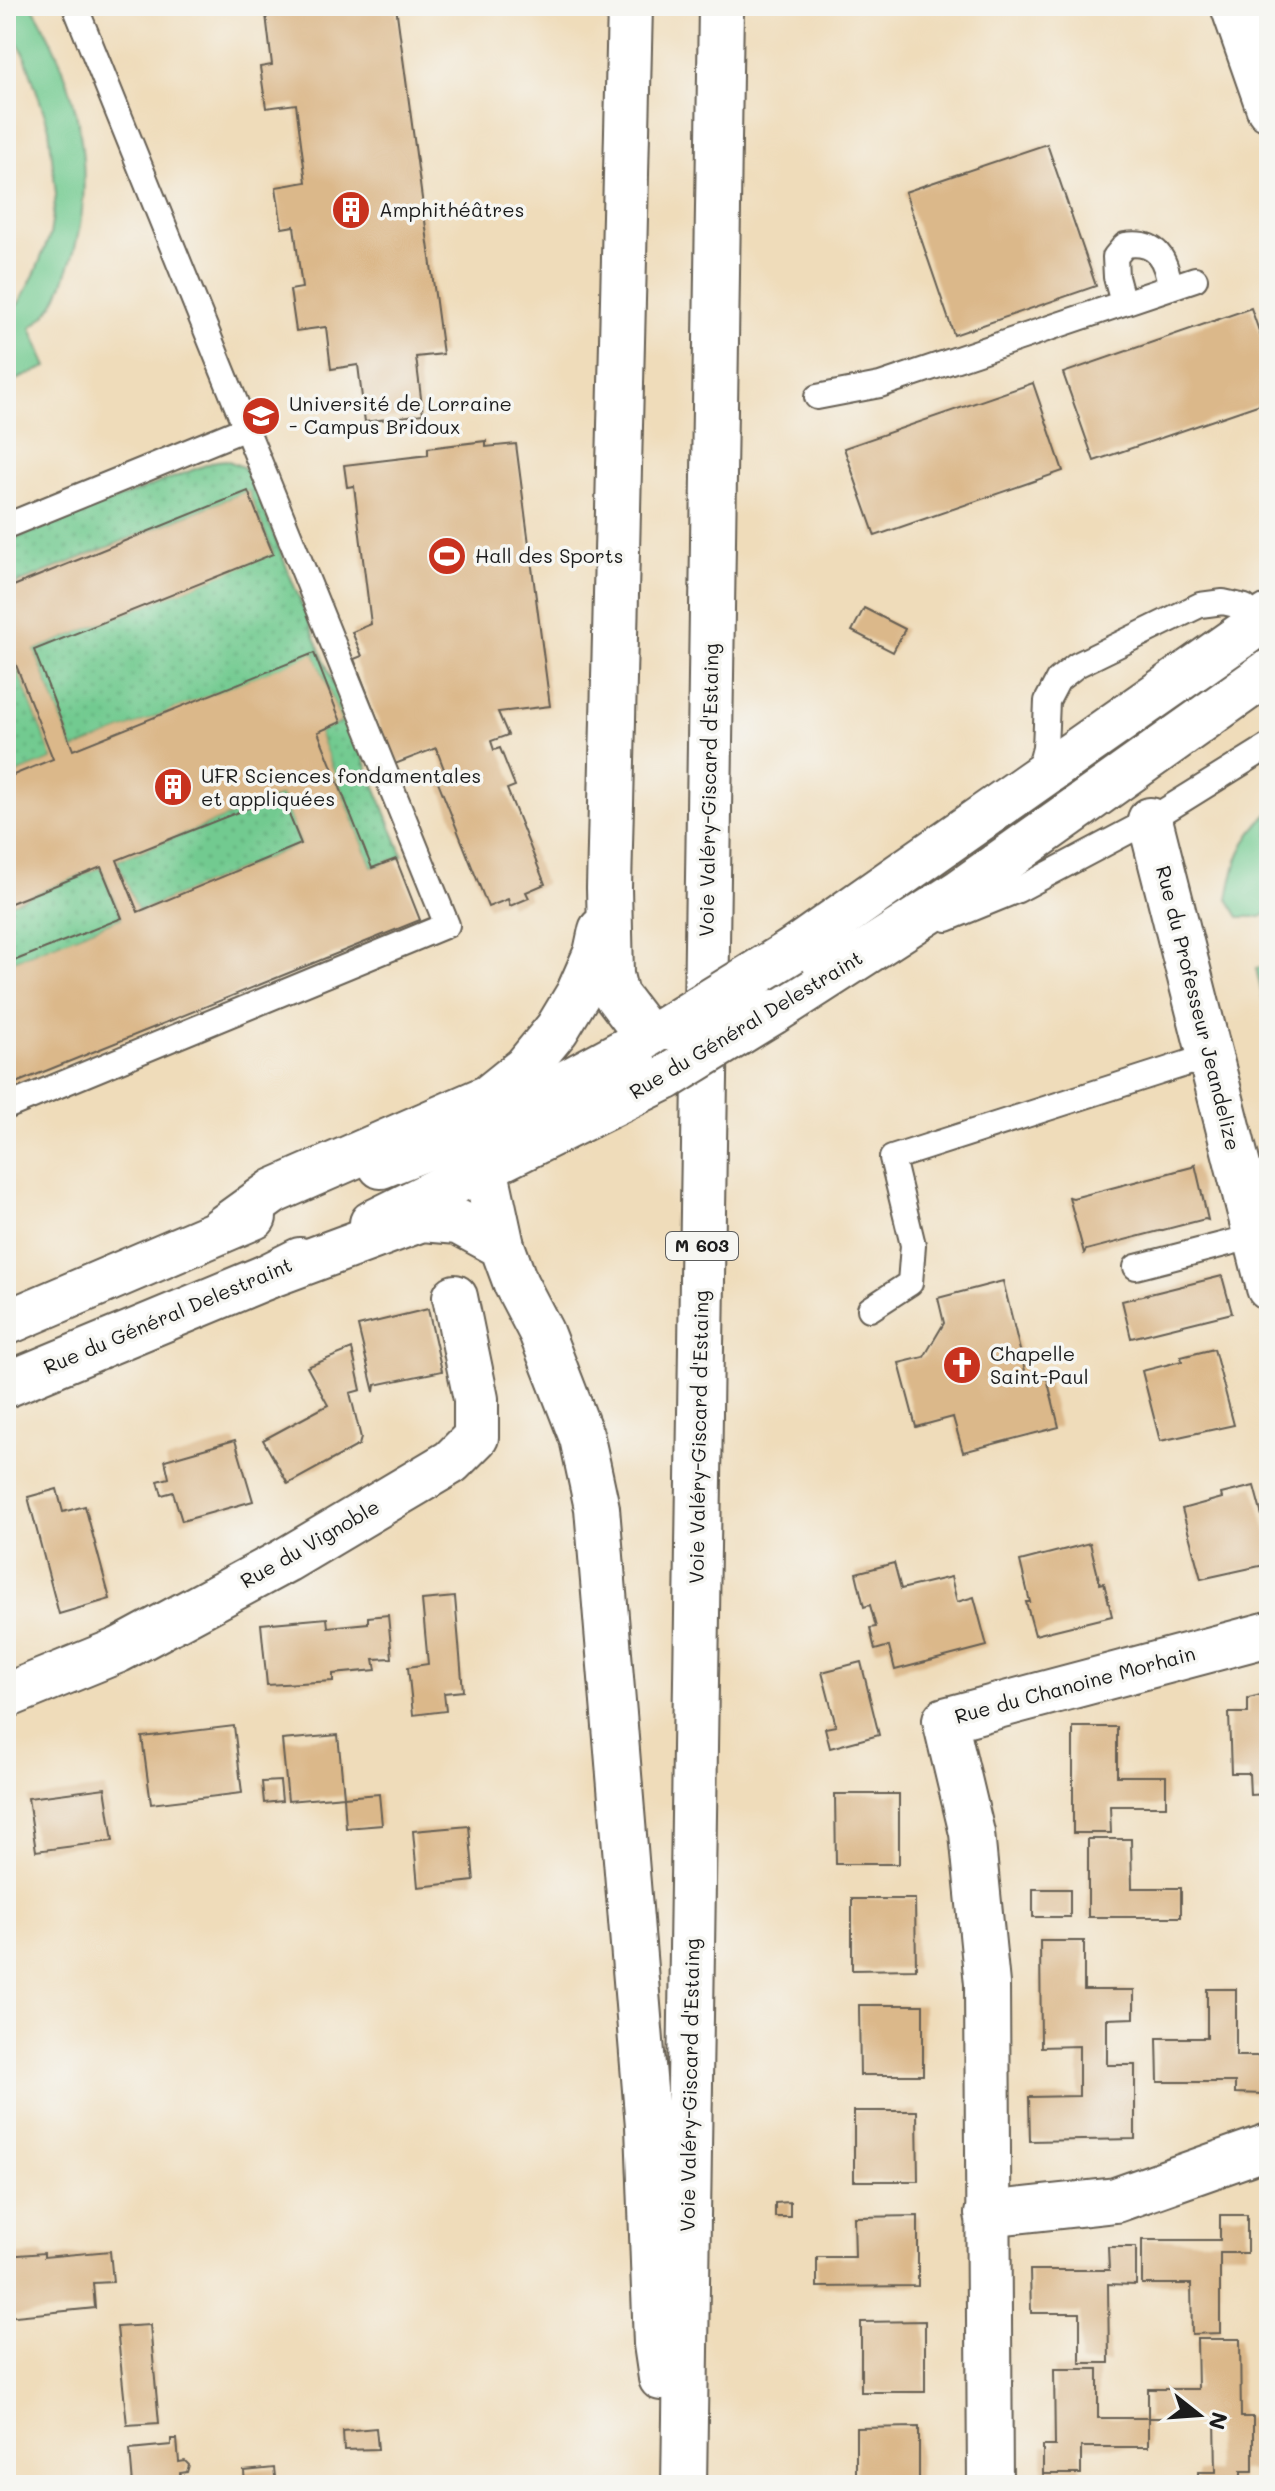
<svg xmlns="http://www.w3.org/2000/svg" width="1275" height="2491" font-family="Mali,sans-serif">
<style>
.grass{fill:url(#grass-dots);stroke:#477356;stroke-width:2}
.garden{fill:#72ca90;stroke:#477356;stroke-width:2}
.building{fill:#dbb88a;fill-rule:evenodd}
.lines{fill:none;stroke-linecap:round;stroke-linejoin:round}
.lane-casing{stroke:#665f53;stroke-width:28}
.street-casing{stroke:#665f53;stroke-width:48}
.secondary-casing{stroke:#665f53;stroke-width:48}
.highway-casing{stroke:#665f53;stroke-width:48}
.lane{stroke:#fff;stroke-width:24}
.street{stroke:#fff;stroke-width:44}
.secondary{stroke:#fff;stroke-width:44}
.highway{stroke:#fff;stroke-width:44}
.secondary-bridge-casing{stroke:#665f53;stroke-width:48;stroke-linecap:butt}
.secondary-bridge{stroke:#fff;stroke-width:44}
.labels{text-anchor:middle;stroke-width:7;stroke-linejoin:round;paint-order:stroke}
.shield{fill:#f6f6f2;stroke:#5d5d5c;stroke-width:2}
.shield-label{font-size:18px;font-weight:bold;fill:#1c1c1c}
.poi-label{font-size:20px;fill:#1c1c1c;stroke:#f6f6f2;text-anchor:start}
.street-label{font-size:20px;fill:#1c1c1c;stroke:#f6f6f2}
</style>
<defs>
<pattern id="grass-dots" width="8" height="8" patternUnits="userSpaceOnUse" patternTransform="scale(2)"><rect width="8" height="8" fill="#72ca90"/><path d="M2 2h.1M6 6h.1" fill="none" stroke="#62ad7c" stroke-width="1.8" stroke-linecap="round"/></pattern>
</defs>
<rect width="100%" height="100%" fill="#f6f6f2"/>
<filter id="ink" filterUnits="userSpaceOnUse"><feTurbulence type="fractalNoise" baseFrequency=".0125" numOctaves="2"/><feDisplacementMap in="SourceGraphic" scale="16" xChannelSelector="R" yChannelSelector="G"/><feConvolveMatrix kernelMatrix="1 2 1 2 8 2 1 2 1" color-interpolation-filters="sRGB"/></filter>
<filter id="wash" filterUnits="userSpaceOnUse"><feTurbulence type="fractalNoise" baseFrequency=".006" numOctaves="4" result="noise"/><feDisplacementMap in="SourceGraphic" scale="32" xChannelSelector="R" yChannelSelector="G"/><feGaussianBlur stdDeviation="1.8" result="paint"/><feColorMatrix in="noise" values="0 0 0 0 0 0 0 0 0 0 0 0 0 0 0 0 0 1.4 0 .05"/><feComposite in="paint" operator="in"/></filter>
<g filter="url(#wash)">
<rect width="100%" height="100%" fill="#efdcba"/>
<g class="grass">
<polygon points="226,460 243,467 250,476 403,856 372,868 318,732 341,722 314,654 73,750 34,650 273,553 248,491 6,588 6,542 216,461"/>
<polygon points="14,660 53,759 6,778 6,663"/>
<polygon points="281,795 301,844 138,912 117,860"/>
<polygon points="101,867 122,918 6,964 6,905"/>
</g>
<g class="garden">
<path d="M6,6H32C80,84 101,184 67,272C63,285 57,301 49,311C44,317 37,323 31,328L47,367L6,384V316L19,303L35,273L50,235L56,195L49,128L24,53L6,26Z"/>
<path d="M1269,813V912L1261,917H1239L1228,899C1235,861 1240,841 1269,813Z"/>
<polygon points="1269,965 1269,1025 1256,968"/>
</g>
<g id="blocks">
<g class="building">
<polygon points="265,6 396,6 443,354 416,357 423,414 365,422 358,365 331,369 326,327 296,331 290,290 302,288 294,226 282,228 276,187 306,182 296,104 266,108 260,67 272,65"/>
<polygon points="1047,144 1096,286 954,335 905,192"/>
<polygon points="1251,308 1269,360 1269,401 1094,461 1063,373"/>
<polygon points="1033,383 1063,471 875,536 844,448"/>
<polygon points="486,441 486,447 516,444 550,706 498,712 508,735 491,741 494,750 500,748 515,786 507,789 545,884 526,892 529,898 510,906 508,899 488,907 435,774 444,769 436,748 395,764 354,659 362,656 352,632 371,624 354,486 347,487 344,465 428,455 428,448"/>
<path d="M248,491L273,554L34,650L73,750L314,653L341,722L318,732L372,868L396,859L420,920L6,1087V964L122,918L101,867L6,905V778L53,759L14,660L6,663V589ZM281,795L301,844L138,912L117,860Z"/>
<polygon points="864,608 905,629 893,652 852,631"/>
<polygon points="1195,1164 1208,1220 1205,1219 1086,1250 1084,1253 1069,1197 1073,1198 1192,1167"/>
<polygon points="1222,1276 1232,1313 1131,1338 1122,1301"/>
<polygon points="1003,1281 1028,1383 1047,1378 1059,1427 963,1452 953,1417 916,1427 899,1363 924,1357 944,1323 938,1298"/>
<polygon points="428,1309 442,1371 375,1385 374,1392 358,1326"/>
<polygon points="352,1349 361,1390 350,1393 361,1438 359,1445 288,1484 263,1440 328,1405 307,1367"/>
<polygon points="1214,1349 1234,1425 1160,1441 1142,1371 1182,1361 1181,1357"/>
<polygon points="235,1440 253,1501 182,1521 173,1492 162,1495 158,1481 169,1478 165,1460"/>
<polygon points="1254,1486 1269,1542 1269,1564 1201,1579 1182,1509 1222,1498 1221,1494"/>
<polygon points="57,1489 63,1512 85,1506 110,1599 59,1614 28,1497"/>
<polygon points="1090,1543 1100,1584 1104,1583 1112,1616 1035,1635 1026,1602 1030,1602 1020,1561"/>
<polygon points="894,1563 901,1589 951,1577 957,1602 974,1597 987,1646 895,1670 889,1646 875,1650 870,1628 876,1627 870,1605 864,1607 856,1573"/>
<polygon points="455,1597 463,1691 444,1693 446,1711 413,1715 408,1667 428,1664 422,1600"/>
<polygon points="388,1615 392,1658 374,1659 376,1670 333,1674 333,1681 267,1685 261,1624 327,1618 328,1627 368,1623 368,1617"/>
<polygon points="861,1662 879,1735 830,1748 825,1728 836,1726 822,1672"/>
<polygon points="1269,1693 1269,1794 1250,1795 1249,1773 1231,1773 1229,1713 1248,1713 1248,1698"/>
<polygon points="234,1726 242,1793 151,1804 142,1737"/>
<polygon points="1073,1727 1117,1727 1117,1776 1166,1776 1166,1806 1110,1806 1111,1833 1073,1833"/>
<polygon points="338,1735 344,1796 288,1801 282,1740"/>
<polygon points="280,1781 282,1801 264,1803 262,1782"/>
<polygon points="105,1788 113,1841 36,1851 28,1798"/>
<polygon points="379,1794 382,1825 346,1828 344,1797"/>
<polygon points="835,1794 899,1794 899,1864 836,1864"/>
<rect x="1266" y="1816" width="3" height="29"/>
<polygon points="469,1826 474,1881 418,1887 413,1831"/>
<polygon points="1088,1839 1131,1839 1132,1888 1181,1888 1181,1917 1088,1917"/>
<rect x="1033" y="1889" width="37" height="28"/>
<polygon points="852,1899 915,1899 916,1969 852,1970"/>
<polygon points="1040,1941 1084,1941 1084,1990 1134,1990 1134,2018 1107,2019 1107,2065 1135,2065 1135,2139 1030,2141 1029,2097 1079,2096 1079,2046 1041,2047"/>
<polygon points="1207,1989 1236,1989 1236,2056 1263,2056 1263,2018 1269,2018 1269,2062 1263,2062 1263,2094 1235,2093 1235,2082 1158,2082 1157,2038 1207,2038"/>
<polygon points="859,2005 923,2005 923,2075 860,2075"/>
<polygon points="854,2111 917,2111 918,2181 854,2181"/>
<polygon points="790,2202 790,2217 775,2217 775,2203"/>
<rect x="1265" y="2203" width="4" height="44"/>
<polygon points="1220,2215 1247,2215 1247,2253 1220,2253 1220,2333 1192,2334 1191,2284 1142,2284 1142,2240 1220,2240"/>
<polygon points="918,2216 918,2286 817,2287 817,2257 855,2257 854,2217"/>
<polygon points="1108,2247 1136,2247 1136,2285 1108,2284 1109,2363 1080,2363 1080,2313 1031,2313 1030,2270 1109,2270"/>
<polygon points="110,2251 113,2282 93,2283 95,2308 6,2317 6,2256 44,2253 44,2257"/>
<polygon points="925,2321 925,2392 861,2392 861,2322"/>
<polygon points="150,2325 159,2423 127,2425 117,2327"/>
<polygon points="1197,2339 1240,2339 1241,2417 1253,2417 1253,2471 1241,2471 1241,2485 1198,2485 1198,2472 1216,2472 1215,2418 1148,2418 1148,2389 1198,2389"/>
<polygon points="1054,2369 1098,2369 1098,2418 1148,2418 1148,2447 1081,2447 1081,2474 1043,2474 1043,2446 1055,2446"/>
<polygon points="919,2427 919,2485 856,2485 856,2428"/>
<polygon points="376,2428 378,2449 344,2450 343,2431"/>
<polygon points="171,2439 177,2439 179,2462 185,2461 189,2465 187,2472 180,2473 181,2485 133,2485 130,2449 171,2445"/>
<polygon points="274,2468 276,2485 245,2485 244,2471"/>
</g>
</g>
</g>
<g filter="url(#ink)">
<use href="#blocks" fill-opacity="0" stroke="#665f53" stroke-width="2"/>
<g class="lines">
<g class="lane-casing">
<g id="lane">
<path d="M1123,303L1116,277L1115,257L1125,245C1157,240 1166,259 1170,287"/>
<polyline points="817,397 880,385 1195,279"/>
<polyline points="6,526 246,428"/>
<polyline points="1037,779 1045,748 1047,701 1058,680 1077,665 1200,605 1223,602 1245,607 1264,629"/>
<polyline points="947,919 1018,890 1150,820 1269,746"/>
<polyline points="6,1107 447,925 75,6"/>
<polyline points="1136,1267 1256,1236"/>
<polyline points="870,1309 910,1283 913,1245 892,1158 1210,1056"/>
</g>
</g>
<g class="street-casing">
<g id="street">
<polyline points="1150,820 1269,1288"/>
<polyline points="6,1696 119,1650 286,1560 451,1462 476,1437 476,1399 455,1297"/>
<polyline points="987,2214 1116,2200 1269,2146"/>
<polyline points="990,2485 987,1984 972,1833 945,1720 1269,1634"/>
</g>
</g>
<g class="secondary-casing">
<g id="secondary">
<polyline points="792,951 1269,616"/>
<polyline points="773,1012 961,891 1269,672"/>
<polyline points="381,1166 497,1120 667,1028"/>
<polyline points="372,1223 667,1077"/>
<polyline points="6,1323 254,1217"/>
<polyline points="6,1385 266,1277 300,1260"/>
</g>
</g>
<g class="highway-casing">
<g id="highway">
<polyline points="630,6 609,888 611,975 616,995 641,1028 652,1036 698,1058"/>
<polyline points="1233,6 1269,109"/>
<polyline points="497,1120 485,1167 502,1246"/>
<polyline points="220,1230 274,1191 489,1097 525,1068 557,1029 578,994 596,953 601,930"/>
<polyline points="266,1277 422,1219 458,1222 502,1246 516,1284 541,1332 582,1438 597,1508 648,2126 656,2344 661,2378"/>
<polyline points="684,2485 721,6"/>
</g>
</g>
<use href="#lane" class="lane"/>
<use href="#street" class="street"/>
<use href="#secondary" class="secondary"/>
<use href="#highway" class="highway"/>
<g class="secondary-bridge-casing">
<g id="secondary-bridge">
<polyline points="667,1028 792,951"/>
<polyline points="667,1077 773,1012"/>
</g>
</g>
<use href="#secondary-bridge" class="secondary-bridge"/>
</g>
</g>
<defs>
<g id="building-disc" transform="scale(2)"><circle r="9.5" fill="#c8321e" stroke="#f6f6f2"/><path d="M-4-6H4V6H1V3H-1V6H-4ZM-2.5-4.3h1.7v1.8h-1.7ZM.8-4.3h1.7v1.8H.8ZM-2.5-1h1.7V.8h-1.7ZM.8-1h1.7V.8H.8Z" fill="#fff"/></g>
<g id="university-disc" transform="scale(2)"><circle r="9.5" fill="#c8321e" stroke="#f6f6f2"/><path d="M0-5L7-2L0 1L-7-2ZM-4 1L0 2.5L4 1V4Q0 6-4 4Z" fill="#fff"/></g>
<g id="stadium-disc" transform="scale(2)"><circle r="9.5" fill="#c8321e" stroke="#f6f6f2"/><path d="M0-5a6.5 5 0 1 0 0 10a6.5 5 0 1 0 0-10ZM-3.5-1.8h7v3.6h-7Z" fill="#fff"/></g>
<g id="church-disc" transform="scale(2)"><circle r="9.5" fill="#c8321e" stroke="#f6f6f2"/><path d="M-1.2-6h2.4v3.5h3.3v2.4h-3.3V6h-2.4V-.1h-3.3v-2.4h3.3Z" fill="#fff"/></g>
</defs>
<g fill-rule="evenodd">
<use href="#building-disc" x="351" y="210"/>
<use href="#university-disc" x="261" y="416"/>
<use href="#stadium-disc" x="447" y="556"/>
<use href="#building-disc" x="173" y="787"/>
<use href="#church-disc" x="962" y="1365"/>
</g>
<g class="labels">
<rect class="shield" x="666" y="1232" width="72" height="28" rx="6"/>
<g class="shield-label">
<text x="702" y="1252">M 603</text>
</g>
<g class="poi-label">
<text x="379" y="217">Amphithéâtres</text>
<text x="289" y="411">Université de Lorraine<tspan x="289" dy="23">- Campus Bridoux</tspan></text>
<text x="475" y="563">Hall des Sports</text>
<text x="201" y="783">UFR Sciences fondamentales<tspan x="201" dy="23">et appliquées</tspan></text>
<text x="990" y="1361">Chapelle<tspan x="990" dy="23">Saint-Paul</tspan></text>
</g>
<g class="street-label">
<text transform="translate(709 790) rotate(-89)" y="7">Voie Valéry-Giscard d'Estaing</text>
<text transform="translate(1198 1008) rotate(76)" y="7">Rue du Professeur Jeandelize</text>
<text transform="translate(746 1025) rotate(-31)" y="7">Rue du Général Delestraint</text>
<text transform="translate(168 1316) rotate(-23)" y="7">Rue du Général Delestraint</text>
<text transform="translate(699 1437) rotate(-89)" y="7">Voie Valéry-Giscard d'Estaing</text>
<text transform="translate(310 1544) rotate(-30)" y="7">Rue du Vignoble</text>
<text transform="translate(1075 1685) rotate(-15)" y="7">Rue du Chanoine Morhain</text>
<text transform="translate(690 2085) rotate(-89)" y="7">Voie Valéry-Giscard d'Estaing</text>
</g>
</g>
<rect width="1275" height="2491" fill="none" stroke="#f6f6f2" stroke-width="32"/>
<g transform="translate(1199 2415) rotate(107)" stroke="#f6f6f2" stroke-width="6" paint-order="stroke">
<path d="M0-6L14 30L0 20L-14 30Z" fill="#1c1c1c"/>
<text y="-12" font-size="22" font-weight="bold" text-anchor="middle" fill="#1c1c1c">N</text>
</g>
</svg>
